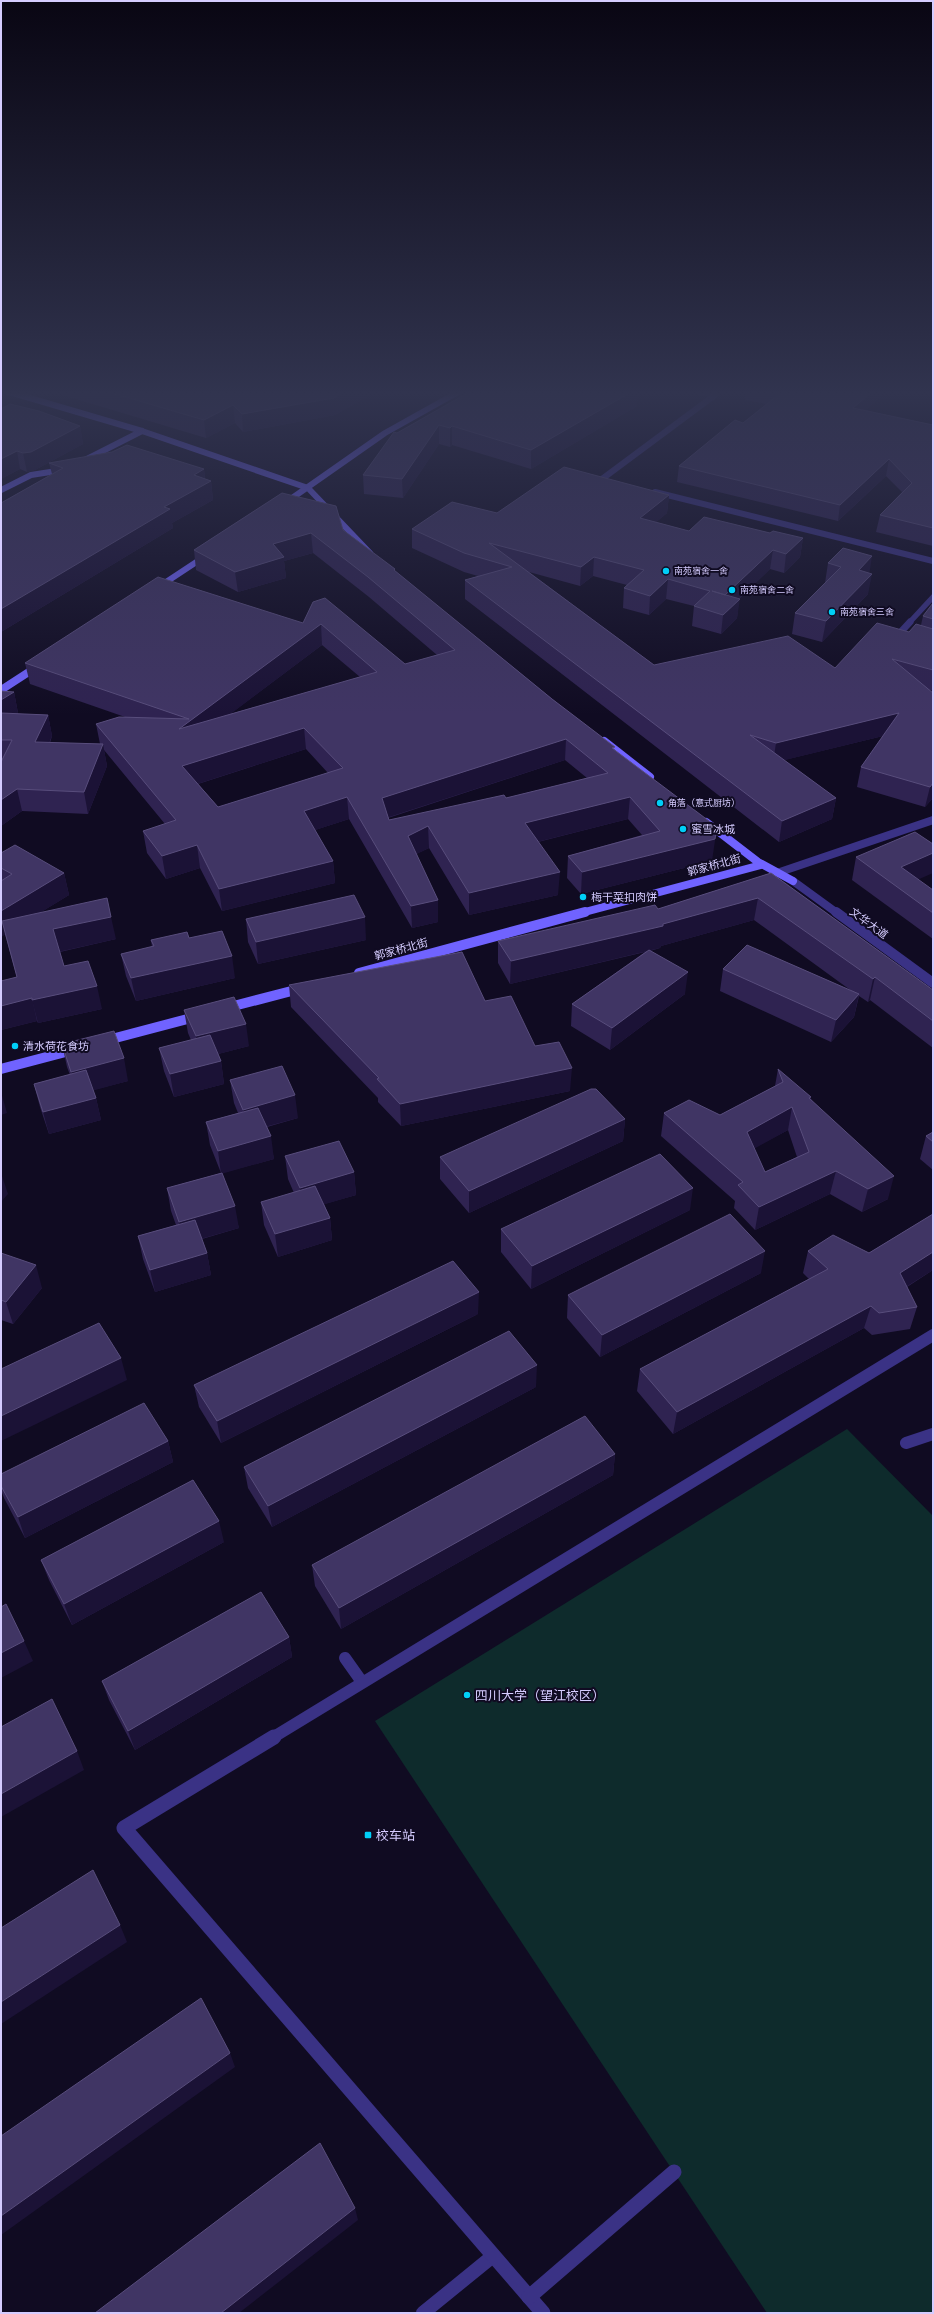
<svg xmlns="http://www.w3.org/2000/svg" width="934" height="2314" font-family="'Roboto Condensed','Noto Sans SC',sans-serif">
<style>
.green{fill:#0e2b2c}
.lines{fill:none;stroke-linecap:round;stroke-linejoin:round}
.lane-far2{stroke:#3a3285;stroke-width:5.5}
.lane-far1{stroke:#3a3285;stroke-width:7}
.lane{stroke:#3a3285;stroke-width:14}
.street-far4{stroke:#3a3285;stroke-width:6}
.street-far3{stroke:#3a3285;stroke-width:8}
.street-far2{stroke:#3a3285;stroke-width:10}
.street-far1{stroke:#3a3285;stroke-width:12}
.street{stroke:#3a3285;stroke-width:15}
.secondary-far2{stroke:#7063ff;stroke-width:6}
.secondary-far1{stroke:#7063ff;stroke-width:8}
.secondary{stroke:#7063ff;stroke-width:10}
.wall{fill:#2f2351;fill-rule:evenodd}
.shaded-wall{fill:#1b1236}
.building{fill:#403564;stroke:#584d7c;fill-rule:evenodd}
.poi-dot{fill:#00cff7;stroke:#100b22;stroke-width:1.5}
.labels{text-anchor:middle;stroke-width:4;stroke-linejoin:round;paint-order:stroke}
.far-poi-label{font-size:9px;fill:#d5ccff;stroke:#100b22;text-anchor:start}
.poi-label{font-size:11px;fill:#d5ccff;stroke:#100b22;text-anchor:start}
.street-label{font-size:11px;fill:#d5ccff;stroke:#100b22}
.near-poi-label{font-size:13px;fill:#d5ccff;stroke:#100b22;text-anchor:start}
</style>
<rect width="100%" height="100%" fill="#100b22"/>
<polygon class="green" points="847,1429 933,1516 933,2313 767,2313 375,1721"/>
<g class="lines">
<polyline class="lane-far2" points="909,623 933,597"/>
<polyline class="lane-far1" points="904,636 898,635 910,622"/>
<polyline class="lane" points="423,2313 493,2256"/>
<g class="street-far4">
<polyline points="602,479 715,395 696,391"/>
<polyline points="655,492 933,561"/>
</g>
<g class="street-far3">
<polyline points="774,874 933,820"/>
<polyline points="793,881 837,913"/>
</g>
<polyline class="street-far2" points="836,912 933,983"/>
<g class="street-far1">
<polyline points="906,1443 933,1434"/>
<polyline points="345,1658 362,1682"/>
<polyline points="272,1738 933,1335"/>
</g>
<g class="street">
<polyline points="274,1737 124,1828 543,2313"/>
<polyline points="529,2297 674,2172"/>
</g>
<g class="secondary-far2">
<polyline points="6,391 142,431 308,488 370,553"/>
<polyline points="83,461 142,431"/>
<polyline points="1,490 31,475 63,470"/>
<polyline points="285,503 385,433 460,391"/>
<polyline points="157,588 207,555"/>
</g>
<g class="secondary-far1">
<polyline points="1,690 38,666"/>
<polyline points="604,741 650,777"/>
<polyline points="706,822 758,862 793,881"/>
<polyline points="581,913 761,865"/>
</g>
<g class="secondary">
<polyline points="359,973 585,912"/>
<polyline points="226,1008 303,988"/>
<polyline points="104,1041 199,1016"/>
<polyline points="1,1069 77,1049"/>
</g>
</g>
<g class="wall">
<polygon points="49,391 377,391 335,415 243,432 235,423 206,438"/>
<polygon points="471,391 637,406 531,469 452,445 450,447 439,444 403,498 364,494 363,475 397,433"/>
<polygon points="746,391 888,391 865,410 933,425 933,546 876,532 880,515 902,492 886,476 838,521 677,482 679,466 743,423 766,404 745,400"/>
<polygon points="913,391 933,391 933,396"/>
<polygon points="1,409 80,426 83,444 35,470 27,472 20,469 1,479"/>
<polygon points="49,463 204,469 205,479 211,481 213,500 172,523 173,528 1,632 1,503 52,474"/>
<path d="M282,493L343,530L395,571L615,750L712,861L581,894L567,878L568,856L642,835L628,819L538,842L558,895L469,915L429,848L416,854L438,900V922L412,928L349,819L315,830L333,861L335,883L222,911L200,868L166,879L147,853L143,831L165,824L104,750L107,766L88,814L22,811L1,826V762L2,761H1V691L14,692L18,713L17,714L48,715L52,736L50,743L100,744L96,724L125,717L30,684L25,663L303,623L313,602L405,664L437,655L369,597L313,553L284,561L286,578L238,592L196,570L194,550ZM322,645L360,677L230,714ZM306,749L328,773L218,807L198,784ZM565,760L587,778L506,798L389,820L388,818Z"/>
<polygon points="669,495 667,513 656,522 689,531 770,533 803,538 800,557 784,573 770,569 739,599 737,618 721,634 692,626 694,606 666,599 649,615 623,608 624,588 627,585 593,576 580,586 529,572 654,665 835,668 909,632 921,625 923,616 933,603 933,691 929,690 933,798 925,807 857,787 861,767 883,736 784,760 836,798 832,819 779,842 465,599 465,580 478,576 464,572 412,548 412,529 497,513"/>
<polygon points="828,563 869,573 868,594 822,642 792,634 795,613 825,583"/>
<polygon points="1,853 64,873 69,895 41,912 116,939 60,952 64,966 102,1009 38,1023 37,1021 1,1030 1,981 17,978 5,934 1,937"/>
<polygon points="856,857 933,890 933,939 852,880"/>
<polygon points="771,873 933,990 933,1048 870,1000 868,1002 859,996 854,1017 831,1042 720,991 723,969 853,992 754,920 661,946 660,948 650,951 685,994 610,1050 571,1026 572,1004 645,952 510,984 498,963 498,941 658,909"/>
<polygon points="246,919 366,940 258,964 248,942"/>
<polygon points="189,938 235,978 136,1001 126,976 121,954 152,947 151,940"/>
<polygon points="289,985 485,1001 535,1046 570,1091 401,1126 378,1102 378,1098 291,1007"/>
<polygon points="184,1010 249,1046 218,1054 221,1061 224,1084 174,1097 164,1071 159,1048 191,1040 188,1033"/>
<polygon points="62,1044 128,1081 93,1090 96,1098 101,1120 49,1134 40,1107 34,1084 70,1075 67,1067"/>
<path d="M778,1069L811,1099L888,1199L862,1212L830,1194L755,1230L734,1208L735,1201L661,1136L664,1113L720,1115L775,1086ZM788,1130L797,1157L765,1172L754,1148Z"/>
<polygon points="230,1080 298,1118 267,1127 274,1159 222,1173 239,1228 202,1239 207,1253 211,1275 155,1292 143,1259 138,1236 176,1225 171,1211 167,1188 221,1173 210,1145 206,1122 238,1113 234,1103"/>
<polygon points="625,1119 623,1141 469,1213 440,1179 440,1157"/>
<polygon points="933,1132 933,1170 920,1159 926,1136"/>
<polygon points="285,1156 354,1172 356,1195 324,1204 330,1218 332,1240 278,1257 264,1225 261,1202 294,1193 288,1179"/>
<polygon points="690,1210 531,1289 501,1252 501,1229"/>
<polygon points="933,1214 933,1270 907,1287 917,1307 910,1329 872,1335 864,1328 673,1434 637,1391 640,1369 809,1279 803,1273 808,1251 869,1253"/>
<polygon points="1,1253 42,1288 13,1324 1,1320"/>
<polygon points="761,1273 600,1357 567,1318 568,1295"/>
<polygon points="478,1314 221,1443 199,1407 194,1385"/>
<polygon points="536,1387 272,1527 248,1488 244,1467"/>
<polygon points="168,1441 173,1462 25,1538 4,1498 1,1490 1,1474"/>
<polygon points="615,1454 613,1475 341,1629 315,1586 312,1565"/>
<polygon points="224,1542 72,1625 49,1580 41,1560"/>
<polygon points="289,1637 292,1657 135,1750 109,1700 102,1681"/>
</g>
<g class="shaded-wall">
<polygon points="346,391 377,391 335,415 243,432 242,414"/>
<polygon points="633,391 638,391 637,406 531,469 531,450"/>
<polygon points="873,391 888,391 850,424 853,408"/>
<polygon points="233,405 235,423 206,438 204,420"/>
<polygon points="439,425 439,444 403,498 402,479"/>
<polygon points="80,426 83,444 35,470 27,472 23,453"/>
<polygon points="452,426 452,445 450,447 450,428"/>
<polygon points="17,451 20,469 1,479 1,459"/>
<polygon points="889,459 886,476 838,521 840,505"/>
<polygon points="204,469 205,484 211,481 213,500 172,523 173,528 1,632 1,609 164,507 194,475"/>
<polygon points="669,495 667,513 639,537 640,518"/>
<polygon points="311,533 313,553 284,561 286,578 238,592 235,572 273,544"/>
<polygon points="803,538 800,557 784,573 786,554"/>
<polygon points="773,550 770,569 723,614 725,595"/>
<polygon points="872,556 869,576 859,570"/>
<polygon points="594,557 593,576 580,586 581,567"/>
<polygon points="872,574 868,594 822,642 826,621"/>
<polygon points="668,579 666,599 649,615 650,596"/>
<polygon points="740,599 737,618 721,634 723,615"/>
<polygon points="321,624 322,645 183,750 179,729"/>
<polygon points="14,692 18,713 1,724 1,700"/>
<polygon points="899,713 895,733 773,763 776,743"/>
<polygon points="48,715 52,736 40,764 35,742"/>
<polygon points="304,728 306,749 185,788 182,766"/>
<polygon points="566,739 565,760 383,819 382,798"/>
<polygon points="103,744 107,766 88,814 84,792"/>
<polygon points="933,783 933,798 925,807 930,787"/>
<polygon points="17,789 22,811 1,826 1,800"/>
<polygon points="347,797 349,819 306,833 304,811"/>
<polygon points="630,797 628,819 525,845 525,823"/>
<polygon points="836,798 832,819 779,842 782,821"/>
<polygon points="428,826 429,848 409,858 408,836"/>
<polygon points="717,827 712,861 581,894 582,872"/>
<polygon points="197,845 200,868 166,879 162,856"/>
<polygon points="933,853 933,873 899,888 901,867"/>
<polygon points="333,861 335,883 222,911 219,889"/>
<polygon points="560,872 558,895 469,915 469,893"/>
<polygon points="64,873 69,895 1,937 1,911"/>
<polygon points="758,898 754,920 661,946 660,948 510,984 511,961 663,924"/>
<polygon points="438,900 438,922 412,928 411,906"/>
<polygon points="111,917 116,939 58,952 53,929"/>
<polygon points="365,917 366,940 258,964 256,942"/>
<polygon points="232,956 235,978 136,1001 131,978"/>
<polygon points="688,972 685,994 610,1050 612,1028"/>
<polygon points="875,977 870,1000 868,1002 873,979"/>
<polygon points="97,986 102,1009 38,1023 32,1000"/>
<polygon points="859,994 854,1017 831,1042 836,1020"/>
<polygon points="32,998 37,1021 1,1030 1,1006"/>
<polygon points="246,1024 249,1046 199,1059 196,1036"/>
<polygon points="124,1058 128,1081 77,1095 71,1072"/>
<polygon points="221,1061 224,1084 174,1097 170,1074"/>
<polygon points="572,1068 570,1091 401,1126 400,1104"/>
<polygon points="1,1092 7,1113 1,1115"/>
<polygon points="295,1095 298,1118 246,1132 243,1110"/>
<polygon points="96,1098 101,1120 49,1134 43,1112"/>
<polygon points="792,1107 788,1130 743,1155 747,1132"/>
<polygon points="625,1119 623,1141 469,1213 469,1191"/>
<polygon points="271,1136 274,1159 221,1174 218,1151"/>
<polygon points="836,1171 830,1194 755,1230 759,1207"/>
<polygon points="354,1172 356,1195 302,1211 300,1188"/>
<polygon points="1,1173 8,1194 1,1202"/>
<polygon points="894,1176 888,1199 862,1212 868,1189"/>
<polygon points="693,1188 690,1210 531,1289 532,1266"/>
<polygon points="235,1206 239,1228 183,1244 179,1222"/>
<polygon points="330,1218 332,1240 278,1257 275,1234"/>
<polygon points="765,1251 761,1273 600,1357 602,1335"/>
<polygon points="933,1252 933,1270 893,1295 900,1273"/>
<polygon points="207,1253 211,1275 155,1292 150,1270"/>
<polygon points="36,1265 42,1288 13,1324 6,1302"/>
<polygon points="479,1292 478,1314 221,1443 217,1421"/>
<polygon points="871,1306 864,1328 673,1434 677,1412"/>
<polygon points="121,1358 127,1380 1,1441 1,1416"/>
<polygon points="537,1365 536,1387 272,1527 268,1506"/>
<polygon points="168,1441 173,1462 25,1538 18,1517"/>
<polygon points="615,1454 613,1475 341,1629 339,1608"/>
<polygon points="219,1521 224,1542 72,1625 64,1604"/>
<polygon points="289,1637 292,1657 135,1750 128,1731"/>
<polygon points="24,1641 33,1661 1,1678 1,1653"/>
<polygon points="77,1751 84,1770 1,1817 1,1794"/>
<polygon points="120,1925 127,1942 1,2024 1,2002"/>
<polygon points="230,2053 235,2067 1,2235 1,2216"/>
<polygon points="355,2208 358,2220 239,2313 221,2313"/>
</g>
<g class="building">
<polygon points="105,391 346,391 334,398 242,414 233,405 204,420"/>
<polygon points="471,391 633,391 531,450 452,426 450,428 439,425 402,479 363,475 394,432 397,433"/>
<polygon points="780,391 873,391 853,408 933,425 933,528 880,515 912,483 889,459 840,505 679,466 735,420 743,423 782,392"/>
<polygon points="10,404 39,411 80,426 31,452 23,453 17,451 1,459 1,409"/>
<polygon points="127,445 204,469 194,475 211,481 164,507 170,509 1,609 1,503 63,468 49,463 112,452"/>
<polygon points="564,467 669,495 640,518 689,531 704,517 770,533 773,531 803,538 786,554 773,550 725,595 712,591 740,599 723,615 694,606 710,591 668,579 650,596 624,588 644,570 594,557 581,567 489,543 654,665 788,636 835,668 877,623 909,632 916,624 933,629 933,670 892,659 933,693 933,783 930,787 861,767 899,713 776,743 750,735 836,798 782,821 465,580 512,567 464,553 412,529 452,502 497,513"/>
<path d="M282,493L336,506L343,530L395,569L394,570L552,699L615,747L612,748L717,827L715,839L582,872L568,856L660,831L630,797L525,823L560,872L469,893L428,826L408,836L438,900L411,906L347,797L304,811L333,861L219,889L197,845L162,856L143,831L176,820L96,724L119,717L189,719L25,663L158,577L303,623L313,602L325,598L405,664L455,650L368,577L311,533L273,544L284,557L235,572L194,550ZM321,624L377,672L179,729ZM304,728L343,768L218,807L182,766ZM566,739L608,773L506,798L504,795L389,820L382,798Z"/>
<polygon points="843,548 872,556 859,570 872,574 826,621 795,613 841,567 828,563"/>
<polygon points="933,603 933,619 923,616"/>
<polygon points="1,691 14,692 1,700"/>
<polygon points="1,713 48,715 35,742 103,744 84,792 17,789 1,800 1,762 12,740 1,740"/>
<polygon points="915,832 933,844 933,853 901,867 933,890 933,913 856,857"/>
<polygon points="15,845 64,873 1,911 1,881 12,874 1,868 1,853"/>
<polygon points="771,873 933,990 933,1021 875,977 873,979 758,898 663,924 663,926 511,961 498,941 655,905 658,909"/>
<polygon points="354,895 365,917 256,942 246,919"/>
<polygon points="107,898 111,917 53,929 64,966 88,961 97,986 32,1000 32,998 1,1006 1,981 17,977 2,921"/>
<polygon points="222,931 232,956 131,978 121,954 154,946 151,940 187,932 189,938"/>
<polygon points="747,945 859,994 836,1020 723,969"/>
<polygon points="649,950 688,972 612,1028 572,1004"/>
<polygon points="462,952 485,1001 511,996 535,1046 559,1042 572,1068 400,1104 377,1079 379,1078 289,985"/>
<polygon points="234,997 246,1024 196,1036 184,1010"/>
<polygon points="114,1031 124,1058 71,1072 62,1044"/>
<polygon points="210,1035 221,1061 170,1074 159,1048"/>
<polygon points="282,1066 295,1095 243,1110 230,1080"/>
<path d="M778,1069L811,1097L809,1098L894,1176L868,1189L836,1171L759,1207L738,1185L743,1182L664,1113L689,1100L720,1115L783,1082ZM792,1107L809,1152L765,1172L747,1132Z"/>
<polygon points="86,1070 96,1098 43,1112 34,1084"/>
<polygon points="591,1089 596,1089 625,1119 469,1191 440,1157"/>
<polygon points="258,1108 271,1136 218,1151 206,1122"/>
<polygon points="933,1132 933,1142 926,1136"/>
<polygon points="339,1141 354,1172 300,1188 285,1156"/>
<polygon points="660,1154 693,1188 532,1266 501,1229"/>
<polygon points="222,1173 235,1206 179,1222 167,1188"/>
<polygon points="315,1186 330,1218 275,1234 261,1202"/>
<polygon points="730,1214 765,1251 602,1335 568,1295"/>
<polygon points="933,1214 933,1252 900,1273 917,1307 879,1313 871,1306 677,1412 640,1369 828,1269 808,1251 833,1235 869,1253"/>
<polygon points="195,1220 207,1253 150,1270 138,1236"/>
<polygon points="1,1253 36,1265 6,1302 1,1300"/>
<polygon points="453,1261 479,1292 217,1421 194,1385"/>
<polygon points="99,1323 121,1358 1,1416 1,1369"/>
<polygon points="509,1331 537,1365 268,1506 244,1467"/>
<polygon points="144,1403 168,1441 18,1517 1,1486 1,1474"/>
<polygon points="585,1416 615,1454 339,1608 312,1565"/>
<polygon points="193,1480 219,1521 64,1604 41,1560"/>
<polygon points="261,1592 289,1637 128,1731 102,1681"/>
<polygon points="6,1604 24,1641 1,1653 1,1607"/>
<polygon points="52,1699 77,1751 1,1794 1,1727"/>
<polygon points="93,1870 120,1925 1,2002 1,1928"/>
<polygon points="201,1998 230,2053 1,2216 1,2136"/>
<polygon points="320,2143 355,2208 221,2313 95,2313"/>
</g>
<linearGradient id="sky" x2="0" y2="1"><stop stop-color="#090613"/><stop offset="0.55" stop-color="#31344f"/><stop offset="1" stop-color="#31344f" stop-opacity="0"/></linearGradient>
<rect width="934" height="715" fill="url(#sky)"/>
<g class="poi-dot">
<circle cx="666" cy="571" r="4"/>
<circle cx="732" cy="590" r="4"/>
<circle cx="832" cy="612" r="4"/>
<circle cx="660" cy="803" r="4"/>
<circle cx="683" cy="829" r="4"/>
<circle cx="583" cy="897" r="4"/>
<circle cx="15" cy="1046" r="4"/>
<circle cx="467" cy="1695" r="4"/>
<rect x="364" y="1831" width="8" height="8" rx="2"/>
</g>
<g class="labels">
<g class="far-poi-label">
<text x="674" y="574">南苑宿舍一舍</text>
<text x="740" y="593">南苑宿舍二舍</text>
<text x="840" y="615">南苑宿舍三舍</text>
<text x="668" y="806">角落（意式厨坊）</text>
</g>
<g class="poi-label">
<text x="691" y="833">蜜雪冰城</text>
<text x="591" y="901">梅干菜扣肉饼</text>
<text x="23" y="1050">清水荷花食坊</text>
</g>
<g class="street-label">
<text transform="translate(714 865) rotate(-15)" y="4">郭家桥北街</text>
<text transform="translate(869 923) rotate(36)" y="4">文华大道</text>
<text transform="translate(401 949) rotate(-15)" y="4">郭家桥北街</text>
</g>
<g class="near-poi-label">
<text x="475" y="1700">四川大学（望江校区）</text>
<text x="376" y="1840">校车站</text>
</g>
</g>
<rect width="934" height="2314" fill="none" stroke="#d5ccff" stroke-width="4"/>
</svg>
